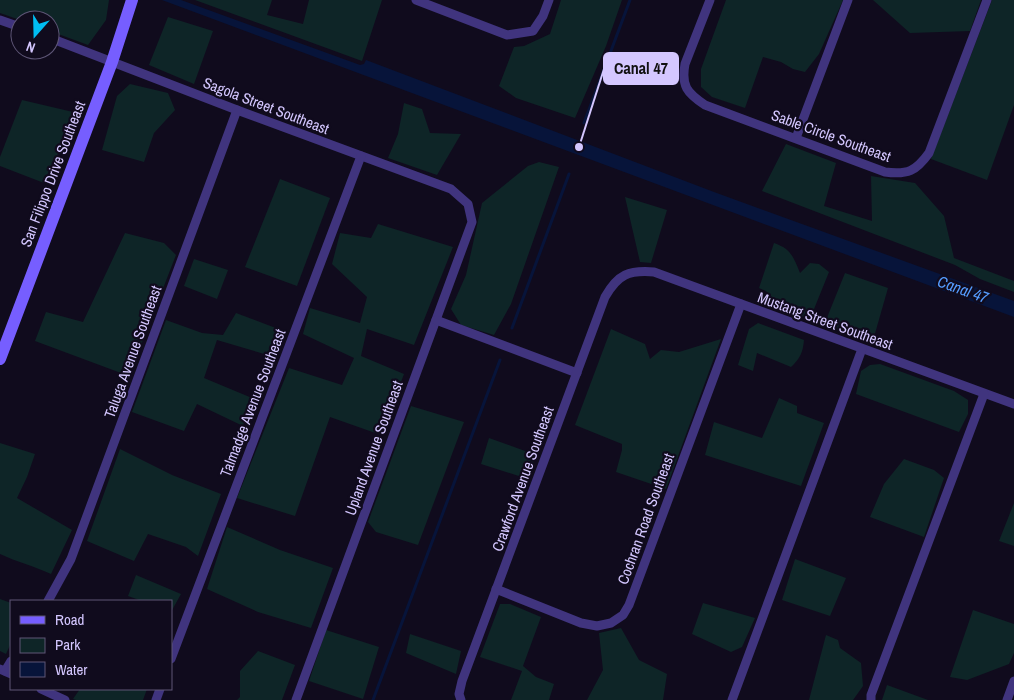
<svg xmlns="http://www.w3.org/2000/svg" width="1014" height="700" font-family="'Archivo Narrow',sans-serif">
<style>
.green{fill:#0e2527}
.water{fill:#07143a}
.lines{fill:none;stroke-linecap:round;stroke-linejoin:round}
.stream{stroke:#07143a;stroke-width:3}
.street{stroke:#40347e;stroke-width:9}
.secondary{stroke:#765eff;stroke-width:12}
.labels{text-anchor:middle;stroke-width:4.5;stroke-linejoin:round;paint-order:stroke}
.street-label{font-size:15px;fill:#d4c7ff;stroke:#100b1d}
.water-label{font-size:16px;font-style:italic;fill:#559cff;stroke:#100b1d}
.leader{fill:none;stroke:#d4c7ff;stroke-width:2}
.callout-dot{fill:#d4c7ff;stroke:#100b1d;stroke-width:2}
.callout{fill:#d4c7ff;stroke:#d4c7ff;stroke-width:2}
.callout-label{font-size:16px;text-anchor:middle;font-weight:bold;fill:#111}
</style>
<rect width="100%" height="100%" fill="#100b1d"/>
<g class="green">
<polygon points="0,0 109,0 106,20 88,45 50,31 50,20 20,20 0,13"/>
<polygon points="195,0 272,0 267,15 303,24 309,0 382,0 362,61"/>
<polygon points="561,0 622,0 606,46 575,118 516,98 499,86 514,47 524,46 550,34"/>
<polygon points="726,0 843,0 819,54 805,72 793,69 781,62 763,57 745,108 712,97 701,87 701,69"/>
<polygon points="873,0 981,0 970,31 910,33"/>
<polygon points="992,0 1014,0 1014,105 987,180 931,159"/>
<polygon points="168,17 213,31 194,84 149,65"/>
<polygon points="130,84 168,93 175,110 154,133 144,162 102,150 117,96"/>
<polygon points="22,100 73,112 72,124 44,183 0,166 0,157"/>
<polygon points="404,103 422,109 430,133 461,134 437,175 388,158 398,134"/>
<polygon points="786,144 836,163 824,206 872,221 871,176 915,183 944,216 954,258 1014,281 1014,292 980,279 955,265 762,191"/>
<polygon points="539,162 559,167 511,304 494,335 461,325 451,309 466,275 482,203 528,166"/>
<polygon points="280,179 330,198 297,286 245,267"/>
<polygon points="625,197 667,210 651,263 640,262"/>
<polygon points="378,224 453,247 414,345 367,329 361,356 404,374 381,435 330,417 295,516 237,498 289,368 342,385 354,358 303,334 310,308 360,323 367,297 332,264 340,233 371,238"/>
<polygon points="125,233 164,243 176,255 129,376 35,341 46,312 83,322"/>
<path d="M774,243C791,249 793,256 800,273L810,263L819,264L829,272L810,319L781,310L766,291L759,288Z"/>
<polygon points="194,259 228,270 217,299 184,286"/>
<polygon points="845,273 888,288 872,344 824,325"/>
<polygon points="236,313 281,330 271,356 217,340 204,378 252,398 243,426 197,404 184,431 132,412 166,320 202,333 223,335"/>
<path d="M758,323L804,340C803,352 800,359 791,367L757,353L753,371L738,365L749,329Z"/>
<polygon points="611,329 645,344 650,359 661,350 679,352 721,339 666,489 616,472 622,450 622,444 575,425"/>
<polygon points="880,364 954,391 968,400 968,414 959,432 856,394 861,371 870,365"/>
<polygon points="779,398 797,406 797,413 824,423 801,486 705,455 714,422 762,438"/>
<polygon points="411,406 464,422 418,545 376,532 368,522"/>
<polygon points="489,438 536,455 528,479 481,464"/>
<path d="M0,443L35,454L27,477L17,498L72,530L51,574C34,566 17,562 0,554Z"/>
<polygon points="120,449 172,475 221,494 198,556 186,547 148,534 134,561 87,541"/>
<polygon points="904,459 934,470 944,478 924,537 870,517 884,484"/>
<polygon points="1014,503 1014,546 999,541"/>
<polygon points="227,527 280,550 333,568 311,628 258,612 207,589"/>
<polygon points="795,559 846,578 830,616 782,600"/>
<polygon points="136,575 181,594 171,612 171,601 142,601 128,596"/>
<polygon points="0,599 11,603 11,643 6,654 0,651"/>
<polygon points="703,603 755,618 742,647 731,652 692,634"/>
<polygon points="500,604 510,604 541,617 523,666 536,677 554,684 549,700 511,700 522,671 480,657"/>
<polygon points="973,610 1014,624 1014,653 1009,664 967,680 950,677"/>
<polygon points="621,628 639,660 667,674 663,700 587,700 603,670 599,633"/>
<polygon points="326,630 379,647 363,699 309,681"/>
<polygon points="410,634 461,651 456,674 406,653"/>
<polygon points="826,635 838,640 840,648 861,663 863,686 853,700 809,700"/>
<polygon points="258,651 295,665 282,700 237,700 240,697 240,671"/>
<polygon points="887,685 928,700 882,700"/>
<polygon points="80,689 147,689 143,700 76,700 73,699"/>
</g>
<polygon class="water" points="162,0 181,0 360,65 364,64 366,60 714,192 1014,301 1014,317"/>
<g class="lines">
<g class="stream">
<polyline points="584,123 630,0"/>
<polyline points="512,328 569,174"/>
<polyline points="373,700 500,360"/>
</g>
<g class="street">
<polyline points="416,0 507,35 533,31 543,16 549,0"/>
<path d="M710,0L685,64C681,86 687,93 705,105L885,172C908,175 916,171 929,153L987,0"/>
<polyline points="0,20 20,27"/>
<polyline points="50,38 237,110 451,189 468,204 472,222 296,700"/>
<polyline points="796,138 848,0"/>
<polyline points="436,320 577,373"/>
<polyline points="496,589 581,623 597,626 611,623 623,615 629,605 741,304"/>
<polyline points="48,601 71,559 237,110"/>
<polyline points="171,659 361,156"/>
<polyline points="0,669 11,674"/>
<polyline points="5,671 11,661"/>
<polyline points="41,689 65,700"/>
<polyline points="156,700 160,689"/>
<path d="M461,700L459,694L462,681L605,297C618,274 629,270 654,272L1014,404"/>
<polyline points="732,700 862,349"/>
<polyline points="871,700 871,695 984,394"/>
<polyline points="1007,700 1014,681"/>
</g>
<polyline class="secondary" points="0,359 112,62 132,0"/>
</g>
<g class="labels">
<g class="street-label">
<text transform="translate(266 106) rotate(21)" y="5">Sagola Street Southeast</text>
<text transform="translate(831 136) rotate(20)" y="5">Sable Circle Southeast</text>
<text transform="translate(53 174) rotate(-69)" y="5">San Filippo Drive Southeast</text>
<text transform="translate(825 321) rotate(20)" y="5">Mustang Street Southeast</text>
<text transform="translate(133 352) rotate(-70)" y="5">Taluga Avenue Southeast</text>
<text transform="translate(253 403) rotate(-69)" y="5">Talmadge Avenue Southeast</text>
<text transform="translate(374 448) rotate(-70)" y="5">Upland Avenue Southeast</text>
<text transform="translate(523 479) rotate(-70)" y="5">Crawford Avenue Southeast</text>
<text transform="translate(646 519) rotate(-70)" y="5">Cochran Road Southeast</text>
</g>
<g class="water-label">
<text transform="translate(963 289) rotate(20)" y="6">Canal 47</text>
</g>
</g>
<path class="leader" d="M579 147L604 69"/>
<circle class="callout-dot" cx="579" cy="147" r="5"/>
<rect class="callout" x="604" y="53" width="74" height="31" rx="5"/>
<g class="callout-label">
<text x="641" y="74">Canal 47</text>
</g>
<rect x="10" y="600" width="162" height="90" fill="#100b1d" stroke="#5e5677"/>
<rect x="20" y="616" width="25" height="8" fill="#765eff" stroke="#5e5677"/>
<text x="55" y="625" font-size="15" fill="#d4c7ff">Road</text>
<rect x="20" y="638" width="25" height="15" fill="#0e2527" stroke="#5e5677"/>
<text x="55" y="650" font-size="15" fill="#d4c7ff">Park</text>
<rect x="20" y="662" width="25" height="15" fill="#07143a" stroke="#5e5677"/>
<text x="55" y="675" font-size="15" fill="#d4c7ff">Water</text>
<g transform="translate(35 35) rotate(200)"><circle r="24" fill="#100b1d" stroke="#5e5677"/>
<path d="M0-4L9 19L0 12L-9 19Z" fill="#00bdf2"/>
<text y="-8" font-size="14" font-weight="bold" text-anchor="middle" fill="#d4c7ff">N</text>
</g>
</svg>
